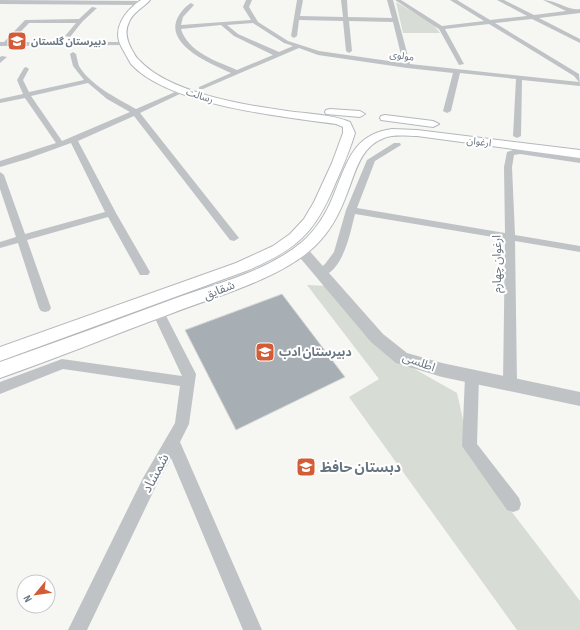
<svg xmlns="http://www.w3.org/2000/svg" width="580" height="630" font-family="'Sofia Sans Condensed','Noto Sans Arabic',sans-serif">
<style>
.green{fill:#d7dcd4}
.building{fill:#a8afb4;stroke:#d7d7d5}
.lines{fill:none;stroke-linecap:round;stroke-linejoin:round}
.secondary-casing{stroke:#b4b8bc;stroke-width:2}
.minor{fill:#bfc3c6;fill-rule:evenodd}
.tertiary{fill:#bfc3c6;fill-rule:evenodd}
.secondary{fill:#fff;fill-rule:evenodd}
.labels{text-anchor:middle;stroke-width:4;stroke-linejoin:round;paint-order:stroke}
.far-poi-label{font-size:10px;font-weight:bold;fill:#687581;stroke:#fff;text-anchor:start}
.far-street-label{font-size:10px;fill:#687581;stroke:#fff}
.street-label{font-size:12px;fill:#687581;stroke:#fff}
.poi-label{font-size:12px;font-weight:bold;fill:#687581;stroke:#fff;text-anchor:start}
.near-poi-label{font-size:14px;font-weight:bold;fill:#687581;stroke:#fff;text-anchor:start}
.near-street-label{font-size:14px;fill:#687581;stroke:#fff}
</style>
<rect width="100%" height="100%" fill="#f6f6f3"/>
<g class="green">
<polygon points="396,2 432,23 440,33 403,33"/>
<polygon points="307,285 330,286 397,359 457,393 472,460 580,601 580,630 517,630 349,397 379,379"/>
</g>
<polygon class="building" points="282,294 345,377 236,430 185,330"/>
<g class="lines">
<g class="secondary-casing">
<g id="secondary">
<path d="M141,0H150C143,8 133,12 129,22C124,32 127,41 132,50C134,53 136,58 139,60C169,93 244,105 287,111C308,114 330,114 350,122L355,133C350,150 343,166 336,182C315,233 298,249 246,271L0,361V347L236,263L273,246L290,234L304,219L314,202L332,163L343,133V127L336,124C283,117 168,105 131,64C128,59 125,53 122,48C111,29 125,11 141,0Z"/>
<polygon points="330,109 360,111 365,114 360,117 326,114 325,112 326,110"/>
<polygon points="385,115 433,121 439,124 433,127 381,120 380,118 381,116"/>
<path d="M392,129L417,130L580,150V158L417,136C407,136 394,134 384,138C359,147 355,175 346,196C339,215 329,233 314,247C280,279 214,297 170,314C113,335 57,358 0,378V362C60,341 119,319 179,297C221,282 267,271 302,242C317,229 327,212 334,194C347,163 353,134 392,129Z"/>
</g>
</g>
<g class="minor">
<path d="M246,0H252L249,7L258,22L288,41L319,51L403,63L393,22L349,21L352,51L349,53L346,51L343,21L299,20L297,36L294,38L291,36L297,0H303L300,16L343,17L341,0H347L348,17L392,18L387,0H393L410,64L579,82L574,76L489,24L445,29L464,64L459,65L439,29L395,0H401L442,26L484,21L450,0H457L490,20L527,16L497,0H504L534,15L566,11L543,0C557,0 567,11 580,9V13L539,18L580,39V43L532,19L495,23L579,74L580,86L522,80L521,136L517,138L513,136L516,79L460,73L451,111L447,113L443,111L453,73L407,68L318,55L299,48L203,89H199V87L231,73C213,65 169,47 176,22C178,15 184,7 191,3L194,5L183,17L181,25L251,20L243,7ZM253,23L284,43L293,46L279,52L238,34L227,25ZM221,25L234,36L273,55L237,70C216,61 188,52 181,29Z"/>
<polygon points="92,7 97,8 82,22 70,37 65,36 76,23 29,23 11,42 123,42 125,43 125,45 0,46 0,42 4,42 25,20 79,19"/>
<path d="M73,52L76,54C77,58 78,63 79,66C91,86 117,98 136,109L182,89H186V91L140,113L239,238L234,241L230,240L134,116L78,141L116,213L150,272L148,275H140L108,217L27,240L51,308L49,311L45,312L41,311L39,308L18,243L0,248V242L16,237L0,189V172L4,175L25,234L105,212L71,143L27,159L0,167V161L56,143L25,98L0,103V99L23,94L17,80L24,68L26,67L29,69L23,80L29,92L84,80L73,66L70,54ZM88,83L107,99L130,112L62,141L31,96Z"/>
<polygon points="2,56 7,57 0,63 0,57"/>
<path d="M394,143H400L401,145L375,161L357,208L505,233L504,167L507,152L519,148L580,157V163L520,154L514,155L512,167L515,235L580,246V252L515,241L517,384L515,388L510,390L505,388L503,384L505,239L355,214C350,233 344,270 321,277L317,276L315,273L325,264L334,252L346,210L367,160Z"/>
<polygon points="158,308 162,309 164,312 196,374 189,424 180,442 262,630 243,630 171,458 155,488 87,630 68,630 143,478 175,423 180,386 63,369 0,394 0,382 62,359 182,376 152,312 154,309"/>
<polygon points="472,372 477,373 479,377 477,444 519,498 521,504 519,510 513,512 507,510 462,446 465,377 467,373"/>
</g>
<g class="tertiary">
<polygon points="0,0 142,1 145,3 142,5 0,4"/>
<polygon points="301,246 306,247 383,334 407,353 442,363 580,392 580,406 442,377 396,363 371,342 296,253 294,250 296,247"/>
</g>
<use href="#secondary" class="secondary"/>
</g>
<defs>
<g id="school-square" transform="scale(1)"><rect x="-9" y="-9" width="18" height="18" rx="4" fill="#d35c36" stroke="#fff"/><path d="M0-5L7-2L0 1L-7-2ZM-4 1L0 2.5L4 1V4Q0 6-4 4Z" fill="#fff"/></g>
</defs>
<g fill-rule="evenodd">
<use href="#school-square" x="17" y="41"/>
<use href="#school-square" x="265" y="352"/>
<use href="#school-square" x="306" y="467"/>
</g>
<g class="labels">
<g class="far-poi-label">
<text x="31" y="45">دبیرستان گلستان</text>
</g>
<g class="far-street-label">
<text transform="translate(402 55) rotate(8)" y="4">مولوی</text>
<text transform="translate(200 95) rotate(18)" y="4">رسالت</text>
<text transform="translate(479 141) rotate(7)" y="4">ارغوان</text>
</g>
<g class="street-label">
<text transform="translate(497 264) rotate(-90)" y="4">ارغوان چهارم</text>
<text transform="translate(219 290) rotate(-21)" y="4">شقایق</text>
<text transform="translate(419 362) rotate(20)" y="4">اطلسی</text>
</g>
<g class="poi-label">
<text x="279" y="356">دبیرستان ادب</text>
</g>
<g class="near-poi-label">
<text x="320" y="472">دبستان حافظ</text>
</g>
<g class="near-street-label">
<text transform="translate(155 473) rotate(-62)" y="5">شمشاد</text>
</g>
</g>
<g transform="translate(36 594) rotate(241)"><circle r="19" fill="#ffffff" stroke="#c3c8cd"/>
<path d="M0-3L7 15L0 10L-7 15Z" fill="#d35c36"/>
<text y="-6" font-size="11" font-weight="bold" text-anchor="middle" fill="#687581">N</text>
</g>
</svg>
